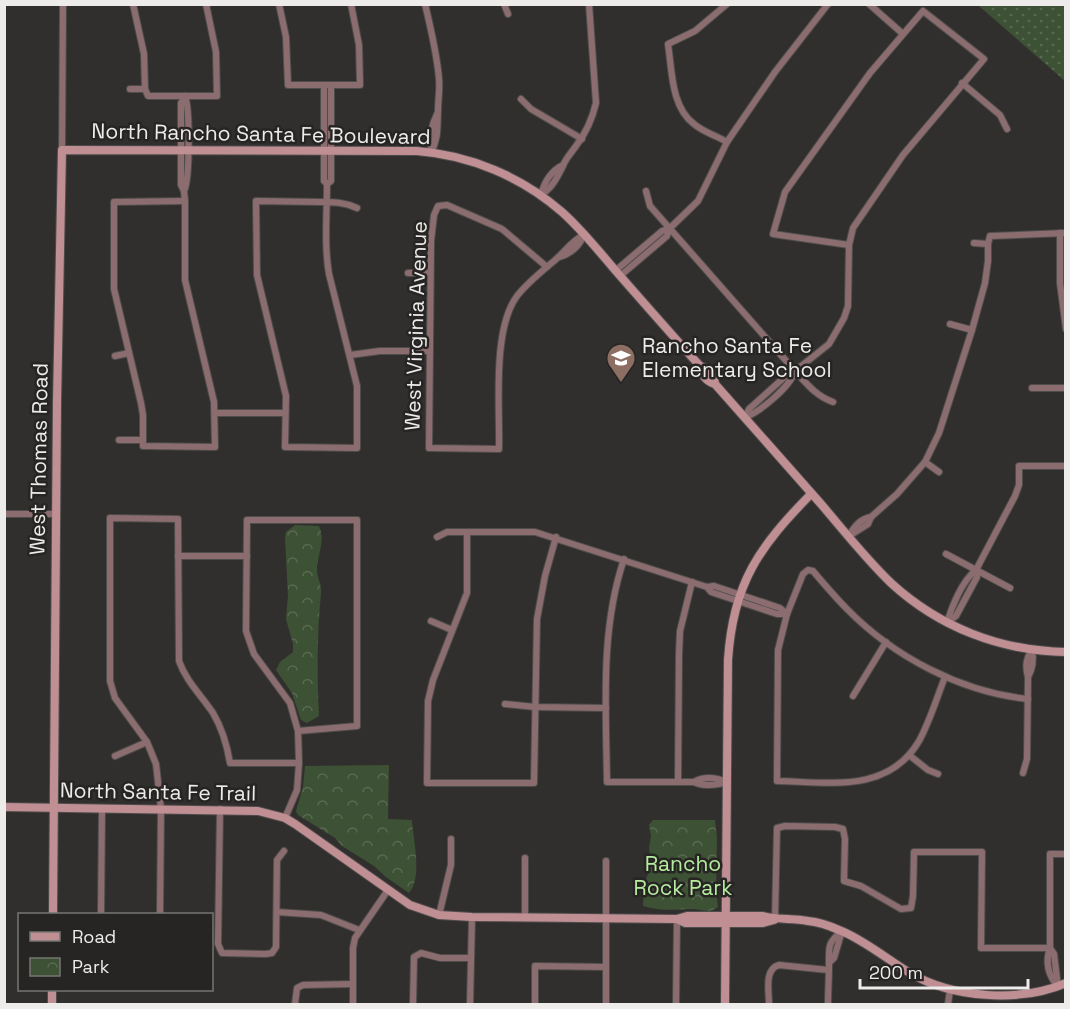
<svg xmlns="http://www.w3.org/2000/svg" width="1070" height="1009" font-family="'Space Grotesk',sans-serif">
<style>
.grass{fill:url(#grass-dots)}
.park{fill:url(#park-crowns)}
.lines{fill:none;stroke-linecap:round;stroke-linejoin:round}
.street-casing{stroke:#4f4d4b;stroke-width:8}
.secondary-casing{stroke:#4f4d4b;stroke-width:10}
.street{stroke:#8b6d70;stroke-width:6}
.secondary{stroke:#bf8f94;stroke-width:8}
.labels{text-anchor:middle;stroke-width:5;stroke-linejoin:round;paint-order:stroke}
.street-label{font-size:21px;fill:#edecea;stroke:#272523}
.poi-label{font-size:21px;fill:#edecea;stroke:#272523;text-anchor:start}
.park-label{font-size:21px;fill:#b6ec9f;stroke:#272523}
</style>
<defs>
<pattern id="grass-dots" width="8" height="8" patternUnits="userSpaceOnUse" patternTransform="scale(1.5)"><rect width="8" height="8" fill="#3d5134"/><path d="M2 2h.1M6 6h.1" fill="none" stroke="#596a52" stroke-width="1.8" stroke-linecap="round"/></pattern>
<pattern id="park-crowns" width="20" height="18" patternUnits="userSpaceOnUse" patternTransform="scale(1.5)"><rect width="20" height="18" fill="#3d5134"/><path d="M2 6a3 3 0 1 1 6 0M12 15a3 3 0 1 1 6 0" fill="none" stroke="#596a52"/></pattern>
</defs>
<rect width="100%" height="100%" fill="#312f2d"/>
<polygon class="grass" points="978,5 1065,5 1065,81"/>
<g class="park">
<path d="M295,525L319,526C326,540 317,556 317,570C317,578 322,585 321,593C317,634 317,675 319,716L307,723L301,720L292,693L276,670L280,662L293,652V644L286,619L288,596L285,538L286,532Z"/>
<path d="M389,765L388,819L412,820C413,840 423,877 409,893L386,877L374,866L342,846L335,838L298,815L296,811L303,787L305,766Z"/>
<path d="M653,820H715L717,838L716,891L718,907C708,915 701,908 690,909C674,910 659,911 643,906L644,887L651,863L649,848L651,836L649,825Z"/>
</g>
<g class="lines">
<g class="street-casing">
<g id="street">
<polyline points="133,4 144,54 145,89"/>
<polyline points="279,4 286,37 288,85 360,85 359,45 351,4"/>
<path d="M425,4C431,29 437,54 439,79C440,90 438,100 438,111C437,126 439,138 431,152"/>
<polyline points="504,4 508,14"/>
<path d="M727,4L695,31L668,44C672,70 671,107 694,124C703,132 717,136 727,142"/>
<polyline points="869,4 903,34"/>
<polyline points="962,83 1000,115 1007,129"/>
<polyline points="324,85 324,181 327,184"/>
<path d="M331,85V181L327,184C327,214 324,245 329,274L357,386V448L285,447L286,396L257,275L256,201L320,202C333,202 344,202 357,208"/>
<polyline points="130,89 145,89 148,96 217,96 216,52 206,4"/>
<polyline points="521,99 531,109 582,139"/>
<polyline points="62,150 63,4"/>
<path d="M431,152C429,139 431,126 437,114"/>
<path d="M184,191C190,180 190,108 185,96"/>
<path d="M646,191L650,206L795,371C807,384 816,396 833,402"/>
<path d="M541,195C552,188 557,178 563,166C565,159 572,152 576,146C586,133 592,120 596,103L589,4"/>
<path d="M541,195C544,183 551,171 563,165"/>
<polyline points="1060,233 1060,283 1066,329"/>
<polyline points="974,243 988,244 990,236 1066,233"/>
<path d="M559,257C571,254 579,246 584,235"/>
<path d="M547,267L502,229L447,205L438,206L434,215L431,241L429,448L499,449C500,407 492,330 517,296C527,283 541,272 554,261C565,252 571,241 585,234"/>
<polyline points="615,271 662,231 669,229 698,201 727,142 775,72 828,4"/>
<polyline points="408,273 430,273"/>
<polyline points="620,276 667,236 669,229"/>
<polyline points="950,324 972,330"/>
<polyline points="350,355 380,351 430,351"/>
<polyline points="115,356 129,353"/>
<polyline points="1032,388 1066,388"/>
<polyline points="215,413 285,413"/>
<polyline points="745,417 749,409 788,374 795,371 829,344 844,318 848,306 849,245 853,228 903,155 984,59 923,11 870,73 785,192 773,234 849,245"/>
<path d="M745,417C760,412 790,387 795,371"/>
<polyline points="119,440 143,440 143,446 215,447 214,402 185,280 185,201 184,191 181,185 181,103 185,96"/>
<polyline points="143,440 143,415 141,403 114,289 114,202 185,201"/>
<polyline points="925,462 939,472"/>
<polyline points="4,514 57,514"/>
<polyline points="467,532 467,593 433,680 428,701 427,783 534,783 537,619 545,576 556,537"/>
<path d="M849,535C855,526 860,519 871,517"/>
<polyline points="849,536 868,524 871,517 897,494 925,462 939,433 972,330 985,283 988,261 988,244"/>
<polyline points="437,537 447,532 535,532 707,587 714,586 780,608 787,614"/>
<polyline points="946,554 1010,588"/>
<polyline points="178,556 247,556"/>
<path d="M624,559C600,630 606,708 607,782H694C704,787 717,785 727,782"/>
<polyline points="707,587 711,592 777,614 786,614"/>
<polyline points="431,621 452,630"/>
<path d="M947,623C952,606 962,581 976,570L1015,496L1019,485V466H1066"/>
<polyline points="947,623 956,616 977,577 976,570"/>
<path d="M945,677C937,697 930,721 919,741C888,794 828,782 777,781L778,650L787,614L803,574L808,570L813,571C824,584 835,597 847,609C894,657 961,692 1028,699"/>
<path d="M1028,677C1033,668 1034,660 1032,650"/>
<polyline points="853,696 886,642"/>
<polyline points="505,704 535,707 606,708"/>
<polyline points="909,755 928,770 938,774"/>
<polyline points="115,756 147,742"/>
<path d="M1023,773L1027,759L1028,677C1025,666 1026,659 1032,649"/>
<polyline points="678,782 679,654 680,631 692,582"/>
<path d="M694,782C704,776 717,778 727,782"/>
<polyline points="220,809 218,944 222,953 266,954 272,953 276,947 277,860 284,851"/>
<polyline points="285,818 297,790 299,763 298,731 290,703 254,654 246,631 247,520 357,520 357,726 298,731"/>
<polyline points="277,912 321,915 359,930"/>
<polyline points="101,914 102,808"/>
<path d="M160,914L161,809L156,764L147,742L115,698L110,681V518L178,519L179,661C186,681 201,695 213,713C222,728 227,745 230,763H299"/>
<polyline points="439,915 451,865 451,839"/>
<polyline points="525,917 525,858"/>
<polyline points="775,919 777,828 785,826 835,827 843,829 845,839 844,881 861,886 901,909 911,908 913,896 914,852 982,852 981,948 1050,948"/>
<polyline points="1050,948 1054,954 1058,987"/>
<polyline points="829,963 834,958 842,931"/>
<path d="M1058,987C1048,975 1045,962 1050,948V854H1066"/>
<polyline points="295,1004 297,988 303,985 353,984"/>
<polyline points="353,1004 353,948 355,938 388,890"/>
<polyline points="413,1004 414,957 421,953 440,958 471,958"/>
<polyline points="470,1004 472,917"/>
<polyline points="535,1004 535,966 606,967"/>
<polyline points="606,1004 606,861"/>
<polyline points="676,1004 677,919"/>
<path d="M769,1004C769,991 764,969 779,965L828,970"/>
<path d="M828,1004C828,991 829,978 829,965C829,947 827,943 842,931"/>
<polyline points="948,1004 950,990"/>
</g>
</g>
<g class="secondary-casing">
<g id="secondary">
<path d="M700,366C702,376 706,381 715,384"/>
<path d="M4,807L258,811L285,818L295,824L410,905L439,915L472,917L677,919L687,916H763C778,920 793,918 808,921C819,922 830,926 839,930C863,939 888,960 910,973C952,998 1020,1003 1066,983"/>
<path d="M53,914L57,402L62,150L417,151C470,155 522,177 562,212C582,230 598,250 615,270C643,302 671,334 700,366C709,369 714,375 715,384C750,424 786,464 821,504C844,531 866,559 891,583C939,627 1000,651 1066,652"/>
<polyline points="677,919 685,923 763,923 774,920"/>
<polyline points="52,1004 52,990"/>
<path d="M725,1004L728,660C733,583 759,547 811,494"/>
</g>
</g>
<use href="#street" class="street"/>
<use href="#secondary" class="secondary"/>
</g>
<defs>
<g id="school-pin" transform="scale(1.5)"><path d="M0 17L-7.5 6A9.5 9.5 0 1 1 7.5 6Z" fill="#8d6e63" stroke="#272523"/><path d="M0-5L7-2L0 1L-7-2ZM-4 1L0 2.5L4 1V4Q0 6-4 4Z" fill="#fff"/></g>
</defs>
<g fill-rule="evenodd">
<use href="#school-pin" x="621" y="358"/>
</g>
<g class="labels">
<g class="street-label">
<text transform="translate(261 134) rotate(1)" y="7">North Rancho Santa Fe Boulevard</text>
<text transform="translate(416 326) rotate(-88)" y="7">West Virginia Avenue</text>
<text transform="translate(39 459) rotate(-89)" y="7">West Thomas Road</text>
<text transform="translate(158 792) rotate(1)" y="7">North Santa Fe Trail</text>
</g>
<g class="poi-label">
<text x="642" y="353">Rancho Santa Fe<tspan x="642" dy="24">Elementary School</tspan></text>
</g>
<g class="park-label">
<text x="683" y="871">Rancho<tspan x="683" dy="24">Rock Park</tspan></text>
</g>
</g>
<rect width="1070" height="1009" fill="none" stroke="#edecea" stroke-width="12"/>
<rect x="18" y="913" width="195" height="78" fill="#272523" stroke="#767573" stroke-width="1.5"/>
<rect x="30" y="932" width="30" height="9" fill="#bf8f94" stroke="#767573" stroke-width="1.5"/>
<text x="72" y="943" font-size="18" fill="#edecea">Road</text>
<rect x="30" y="958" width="30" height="18" fill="url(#park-crowns)" stroke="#767573" stroke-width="1.5"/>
<text x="72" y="973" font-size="18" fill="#edecea">Park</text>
<path d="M860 979v9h168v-9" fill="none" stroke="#edecea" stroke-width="3"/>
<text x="869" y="979" font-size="18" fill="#edecea" stroke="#272523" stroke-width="4.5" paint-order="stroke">200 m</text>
</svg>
